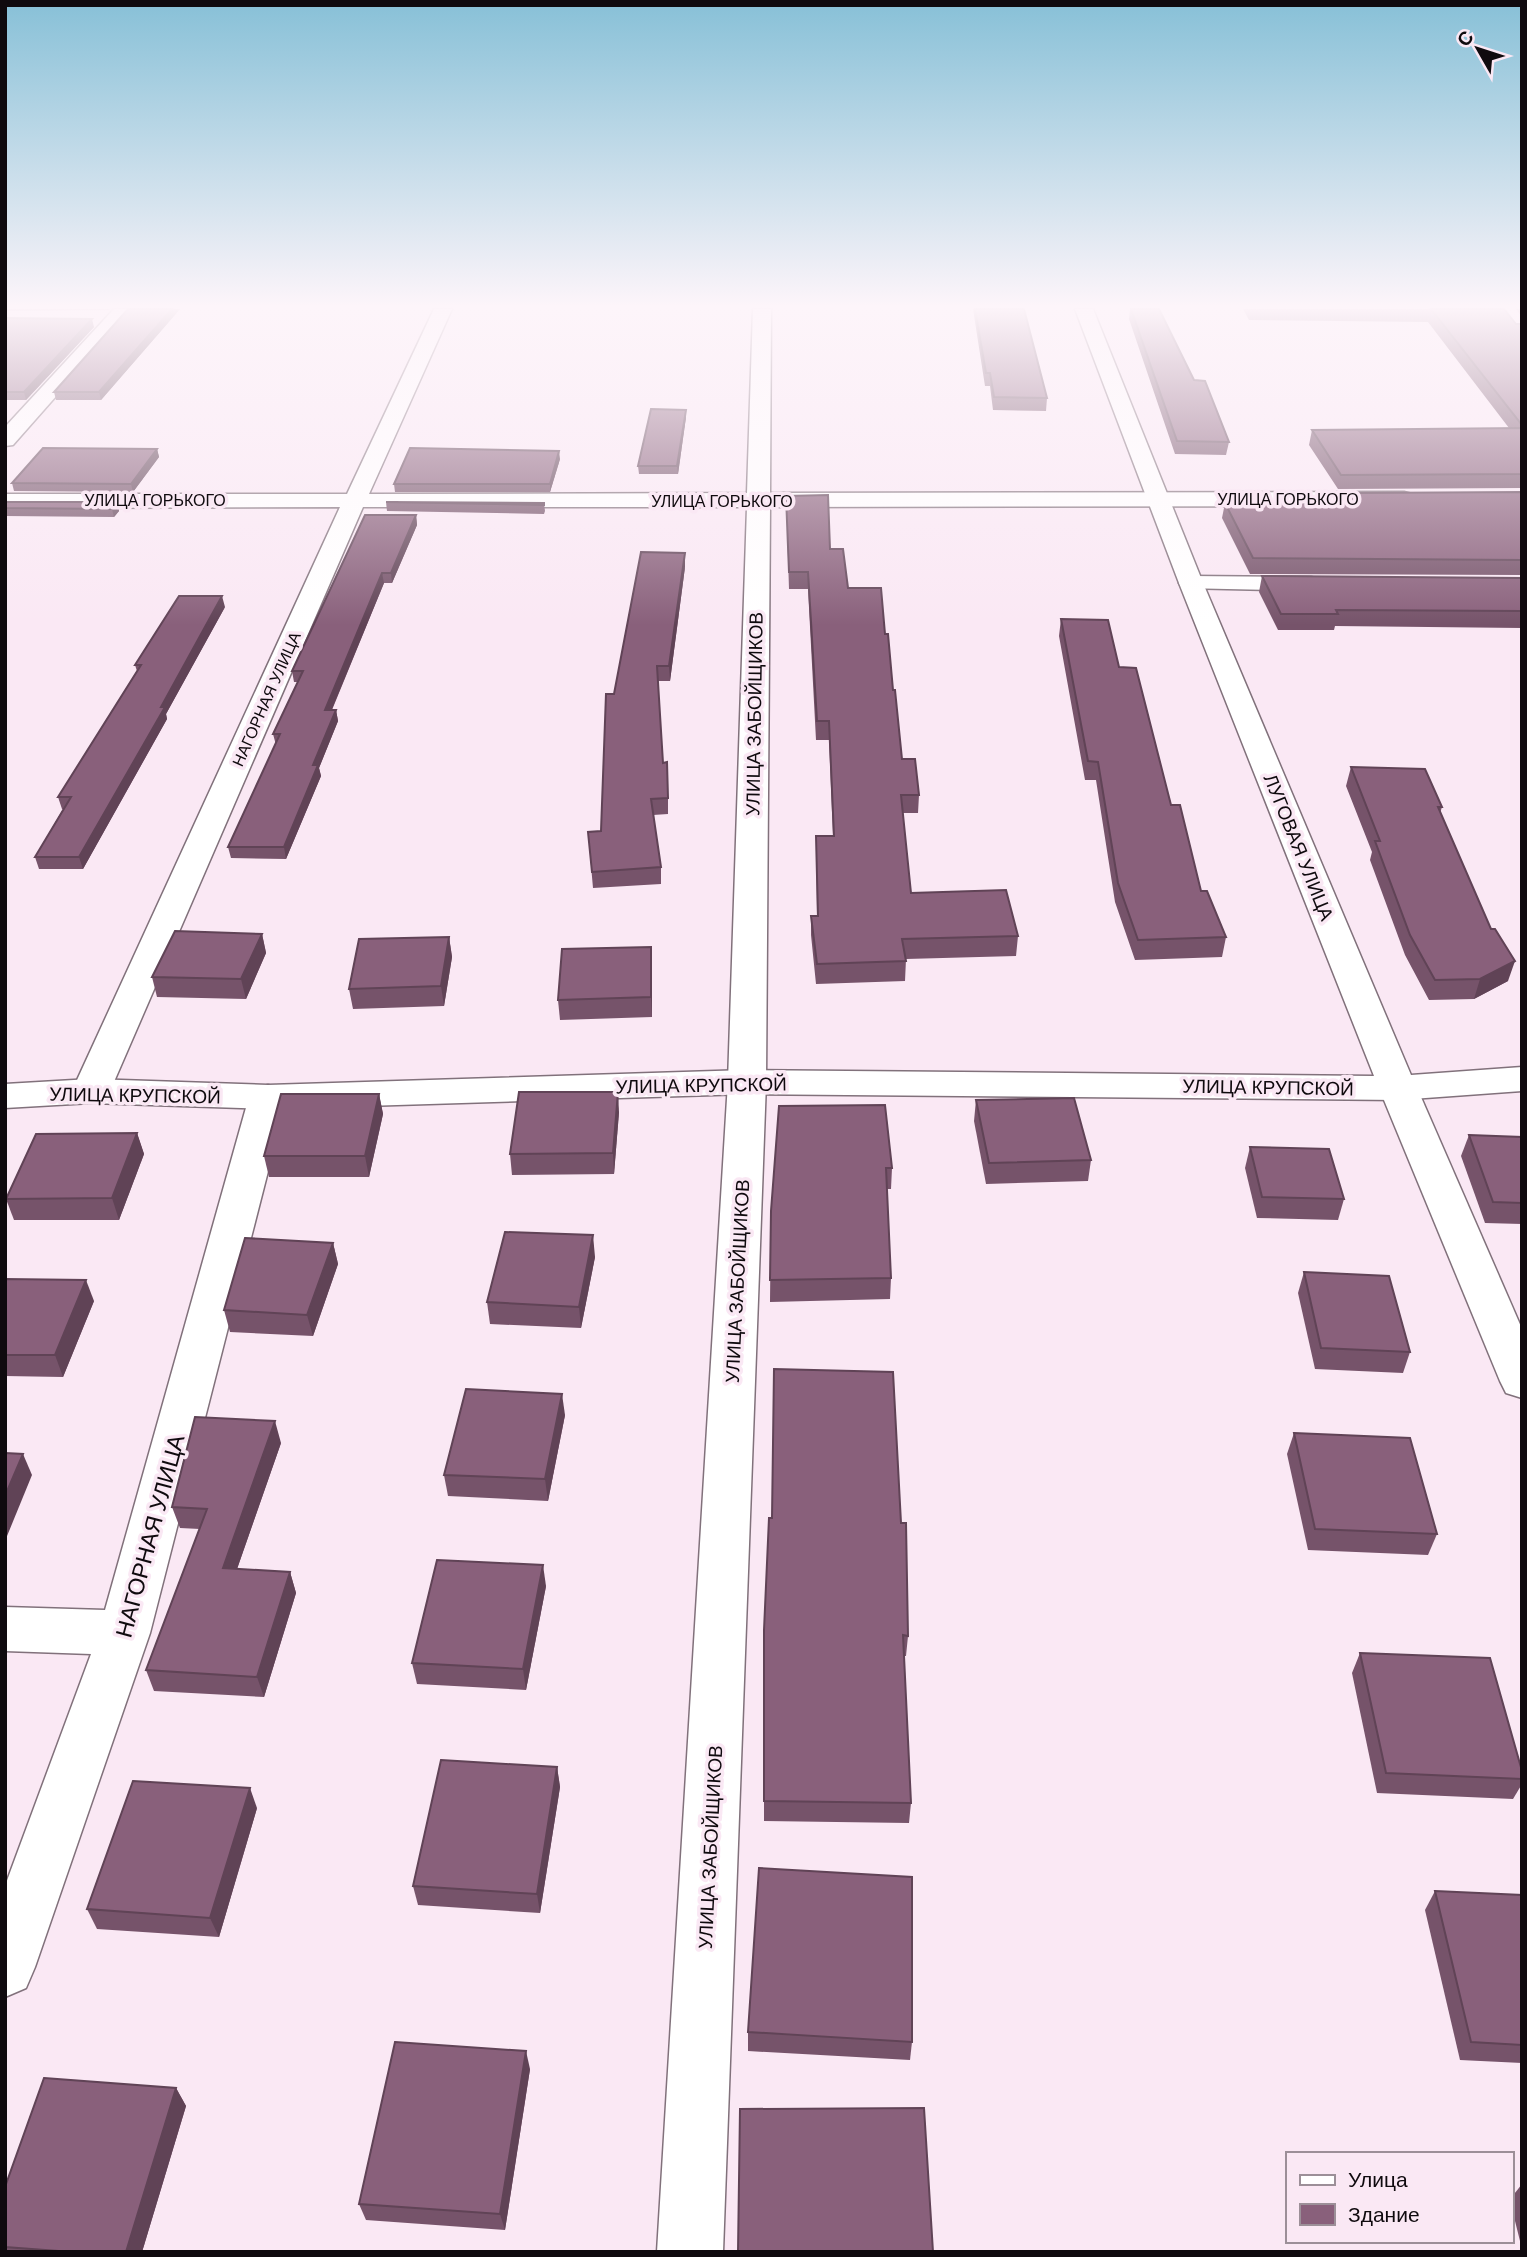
<svg xmlns="http://www.w3.org/2000/svg" width="1527" height="2257" font-family="'DM Sans',sans-serif">
<style>
.lines{fill:none;stroke-linecap:round;stroke-linejoin:round}
.minor-casing{stroke:#81717b;stroke-width:3}
.secondary-casing{stroke:#81717b;stroke-width:3}
.minor{fill:#fff;fill-rule:evenodd}
.secondary{fill:#fff;fill-rule:evenodd}
.wall{fill:#76536a}
.shaded-wall{fill:#604356}
.building{fill:#89607b;stroke:#604356;stroke-width:2}
.labels{text-anchor:middle;stroke-width:7;stroke-linejoin:round;paint-order:stroke}
.far-street-label{font-size:16px;fill:#0f0a0e;stroke:#fae8f4}
.street-label{font-size:19px;fill:#0f0a0e;stroke:#fae8f4}
.near-street-label{font-size:23px;fill:#0f0a0e;stroke:#fae8f4}
</style>
<rect width="100%" height="100%" fill="#fae8f4"/>
<g class="lines">
<g class="minor-casing">
<g id="minor">
<polygon points="114,309 133,309 13,445 5,446 5,427"/>
<polygon points="434,309 452,309 369,494 747,493 753,309 771,309 770,493 1404,492 1412,494 1415,499 1412,504 1404,506 770,507 766,1082 723,2252 657,2252 728,1082 747,507 363,507 110,1091 104,1099 91,1103 78,1099 72,1091 340,507 5,508 5,494 347,494"/>
<polygon points="1191,576 1311,577 1320,579 1323,584 1320,589 1311,591 1182,588 1179,583 1182,578"/>
<polygon points="1398,1076 1411,1080 1417,1088 1522,1329 1522,1398 1506,1393 1500,1381 1379,1088 1385,1080"/>
<polygon points="268,1085 281,1088 287,1097 150,1633 35,1967 26,1988 5,1997 5,1886 91,1654 5,1651 5,1607 105,1610 249,1097 255,1088"/>
</g>
</g>
<g class="secondary-casing">
<polygon id="secondary" points="1075,309 1093,309 1203,583 1411,1075 1522,1067 1522,1091 1398,1100 747,1094 268,1109 91,1103 5,1108 5,1084 91,1079 268,1085 747,1070 1374,1076 1179,583"/>
</g>
<use href="#minor" class="minor"/>
<use href="#secondary" class="secondary"/>
</g>
<g class="wall">
<polygon points="5,309 110,309 109,310 5,311"/>
<polygon points="128,309 180,309 101,400 56,400 54,392"/>
<polygon points="973,309 1024,309 1047,398 1046,411 993,410 990,386 985,386"/>
<polygon points="1130,309 1159,309 1194,380 1229,442 1226,455 1175,454 1129,319"/>
<polygon points="1243,309 1504,309 1516,324 1522,324 1522,488 1338,489 1309,445 1312,430 1509,428 1428,322 1249,320"/>
<polygon points="1516,309 1522,309 1522,317"/>
<polygon points="5,318 94,327 26,400 5,400"/>
<polygon points="686,417 678,474 639,474 638,466"/>
<polygon points="157,449 159,457 133,492 14,491 12,483"/>
<polygon points="560,459 550,492 395,492 394,484"/>
<polygon points="1522,492 1522,575 1250,574 1222,518 1225,503 1351,503 1353,493"/>
<polygon points="786,496 830,549 848,588 885,634 902,759 919,795 918,813 903,813 911,893 1018,936 1016,956 906,959 905,981 816,984 811,935 811,916 817,916 816,836 833,836 829,740 816,740 808,589 789,589"/>
<polygon points="5,502 117,502 119,511 114,517 5,516"/>
<polygon points="386,502 544,503 545,511 544,514 387,511"/>
<polygon points="416,515 417,525 392,583 384,583 332,710 336,710 338,721 319,768 321,776 286,859 231,858 228,847 276,745 273,734 298,682 294,682 292,671"/>
<polygon points="685,567 670,681 658,681 663,763 668,779 668,814 653,815 661,867 661,884 593,888 588,832 601,831 614,694"/>
<polygon points="1262,576 1522,578 1522,628 1335,626 1334,630 1278,630 1259,592"/>
<polygon points="225,607 166,714 167,719 83,869 39,869 35,857 63,809 62,809 58,797 137,671 135,665"/>
<polygon points="1061,619 1119,667 1171,805 1201,891 1226,937 1222,957 1135,960 1115,902 1096,780 1085,780 1059,636"/>
<polygon points="1351,767 1442,807 1440,813 1508,981 1474,999 1429,1000 1405,955 1370,860 1372,852 1346,786"/>
<polygon points="262,934 266,953 246,999 157,997 152,977"/>
<polygon points="449,937 452,957 444,1006 353,1009 349,989"/>
<polygon points="652,967 652,1017 560,1020 558,1000"/>
<polygon points="379,1094 383,1114 369,1177 269,1177 264,1156"/>
<polygon points="976,1100 1091,1160 1088,1181 986,1184 974,1121"/>
<polygon points="779,1106 892,1168 891,1189 887,1189 891,1278 890,1299 770,1302 771,1211"/>
<polygon points="619,1112 614,1174 512,1175 510,1154"/>
<polygon points="137,1133 144,1154 119,1220 14,1220 6,1199"/>
<polygon points="1469,1135 1522,1137 1522,1224 1485,1223 1461,1156"/>
<polygon points="1250,1147 1344,1199 1338,1220 1257,1218 1245,1168"/>
<polygon points="333,1243 338,1264 313,1336 230,1332 224,1310"/>
<polygon points="595,1257 581,1328 490,1324 487,1302"/>
<polygon points="1304,1272 1410,1352 1403,1373 1315,1369 1298,1293"/>
<polygon points="5,1279 94,1301 63,1377 5,1376"/>
<polygon points="565,1415 548,1501 448,1496 444,1475"/>
<polygon points="1294,1433 1437,1534 1428,1555 1308,1550 1287,1454"/>
<polygon points="281,1443 237,1569 290,1572 296,1593 264,1697 154,1691 146,1670 200,1529 180,1528 172,1507"/>
<polygon points="901,1523 908,1636 906,1656 904,1656 911,1803 909,1823 764,1821 764,1630"/>
<polygon points="546,1586 526,1690 417,1684 412,1663"/>
<polygon points="1360,1653 1522,1771 1522,1784 1513,1799 1377,1793 1352,1673"/>
<polygon points="557,1767 560,1787 540,1913 418,1905 413,1886"/>
<polygon points="257,1808 219,1937 97,1929 87,1909"/>
<polygon points="1435,1891 1522,1895 1522,2063 1460,2060 1425,1910"/>
<polygon points="748,2032 912,2042 910,2060 748,2051"/>
<polygon points="530,2069 505,2230 366,2220 359,2204"/>
<polygon points="176,2088 186,2106 142,2252 5,2252 5,2187"/>
<polygon points="1522,2184 1522,2249 1511,2205 1511,2198"/>
</g>
<g class="shaded-wall">
<polygon points="172,309 180,309 101,400 99,392"/>
<polygon points="92,319 94,327 26,400 24,392"/>
<polygon points="686,410 686,417 678,474 677,466"/>
<polygon points="157,449 159,457 133,492 131,484"/>
<polygon points="559,451 560,459 550,492 550,484"/>
<polygon points="117,502 119,511 114,517 112,509"/>
<polygon points="416,515 417,525 392,583 391,573"/>
<polygon points="685,553 685,567 670,681 669,666"/>
<polygon points="382,573 384,583 327,721 325,710"/>
<polygon points="222,596 225,607 166,714 167,719 83,869 79,857"/>
<polygon points="336,710 338,721 319,768 321,776 286,859 284,847 313,765"/>
<polygon points="262,934 266,953 246,999 241,979"/>
<polygon points="449,937 452,957 444,1006 441,986"/>
<polygon points="651,947 652,967 652,1017 651,997"/>
<polygon points="1515,961 1508,981 1474,999 1480,979"/>
<polygon points="618,1092 619,1112 614,1174 613,1153"/>
<polygon points="379,1094 383,1114 369,1177 365,1156"/>
<polygon points="137,1133 144,1154 119,1220 112,1198"/>
<polygon points="593,1235 595,1257 581,1328 579,1307"/>
<polygon points="333,1243 338,1264 313,1336 307,1315"/>
<polygon points="86,1280 94,1301 63,1377 55,1355"/>
<polygon points="562,1394 565,1415 548,1501 545,1479"/>
<polygon points="275,1421 281,1443 230,1589 223,1568"/>
<polygon points="23,1454 32,1475 5,1541 5,1496"/>
<polygon points="543,1565 546,1586 526,1690 523,1669"/>
<polygon points="290,1572 296,1593 264,1697 257,1677"/>
<polygon points="557,1767 560,1787 540,1913 537,1894"/>
<polygon points="250,1788 257,1808 219,1937 210,1918"/>
<polygon points="526,2051 530,2069 505,2230 500,2214"/>
<polygon points="176,2088 186,2106 142,2252 126,2252"/>
</g>
<g class="building">
<polygon points="128,309 172,309 99,392 54,392"/>
<polygon points="975,309 1024,309 1047,398 994,397 990,373 986,373"/>
<polygon points="1131,309 1159,309 1194,380 1205,381 1229,442 1177,441"/>
<polygon points="1431,309 1504,309 1516,324 1522,324 1522,425"/>
<polygon points="5,318 92,319 24,392 5,392"/>
<polygon points="651,409 686,410 677,466 638,466"/>
<polygon points="1522,428 1522,474 1341,475 1312,430"/>
<polygon points="43,448 157,449 131,484 12,483"/>
<polygon points="410,448 559,451 550,484 394,484"/>
<polygon points="1522,492 1522,560 1253,558 1225,503 1359,503 1353,493"/>
<polygon points="828,495 830,549 843,549 848,588 881,588 885,634 888,634 893,690 895,690 902,759 915,759 919,795 901,795 911,893 1006,890 1018,936 902,939 906,961 817,964 811,916 818,916 816,836 834,836 829,721 817,721 808,572 789,572 786,496"/>
<polygon points="5,502 117,502 112,509 5,508"/>
<polygon points="386,502 544,503 544,505"/>
<polygon points="365,515 416,515 391,573 382,573 325,710 336,710 313,765 318,765 284,847 228,847 280,734 273,734 303,671 292,671"/>
<polygon points="641,552 685,553 669,666 657,666 663,763 667,762 668,798 651,799 661,867 592,872 588,832 601,831 606,694 614,694"/>
<polygon points="1262,576 1522,578 1522,611 1336,610 1338,614 1281,614"/>
<polygon points="179,596 222,596 161,707 165,707 79,857 35,857 71,797 58,797 141,665 135,665"/>
<polygon points="1061,619 1108,620 1119,667 1136,668 1171,805 1180,805 1201,891 1207,891 1226,937 1138,940 1118,883 1098,762 1088,761"/>
<polygon points="1351,767 1425,769 1442,807 1438,807 1491,929 1495,929 1515,961 1480,979 1435,980 1410,935 1375,841 1380,841"/>
<polygon points="175,931 262,934 241,979 152,977"/>
<polygon points="449,937 441,986 349,989 359,939"/>
<polygon points="651,947 651,997 558,1000 562,949"/>
<polygon points="519,1092 618,1092 613,1153 510,1154"/>
<polygon points="281,1094 379,1094 365,1156 264,1156"/>
<polygon points="1074,1098 1091,1160 989,1163 976,1100"/>
<polygon points="885,1105 892,1168 886,1168 891,1278 770,1280 771,1211 779,1106"/>
<polygon points="137,1133 112,1198 6,1199 36,1134"/>
<polygon points="1469,1135 1522,1137 1522,1203 1493,1202"/>
<polygon points="1250,1147 1329,1149 1344,1199 1262,1197"/>
<polygon points="505,1232 593,1235 579,1307 487,1302"/>
<polygon points="245,1238 333,1243 307,1315 224,1310"/>
<polygon points="1304,1272 1389,1276 1410,1352 1321,1348"/>
<polygon points="5,1279 86,1280 55,1355 5,1355"/>
<polygon points="774,1369 893,1372 901,1523 906,1523 908,1636 903,1635 911,1803 764,1801 764,1630 769,1518 772,1518"/>
<polygon points="466,1389 562,1394 545,1479 444,1475"/>
<polygon points="195,1417 275,1421 223,1568 290,1572 257,1677 146,1670 207,1509 172,1507"/>
<polygon points="1294,1433 1410,1438 1437,1534 1315,1529"/>
<polygon points="5,1453 23,1454 5,1496"/>
<polygon points="437,1560 543,1565 523,1669 412,1663"/>
<polygon points="1360,1653 1490,1658 1522,1771 1522,1779 1386,1773"/>
<polygon points="441,1760 557,1767 537,1894 413,1886"/>
<polygon points="133,1781 250,1788 210,1918 87,1909"/>
<polygon points="759,1868 912,1877 912,2042 748,2032"/>
<polygon points="1435,1891 1522,1895 1522,2045 1471,2042"/>
<polygon points="395,2042 526,2051 500,2214 359,2204"/>
<polygon points="44,2078 176,2088 126,2252 72,2252 5,2247 5,2187"/>
<polygon points="924,2108 933,2252 738,2252 740,2109"/>
</g>
<linearGradient id="sky" x2="0" y2="1"><stop stop-color="#87c0d7"/><stop offset="0.49" stop-color="#fdf5fa"/><stop offset="1" stop-color="#fdf5fa" stop-opacity="0"/></linearGradient>
<rect width="1527" height="625" fill="url(#sky)"/>
<g class="labels">
<g class="far-street-label">
<text x="1288" y="505">УЛИЦА ГОРЬКОГО</text>
<text x="155" y="506">УЛИЦА ГОРЬКОГО</text>
<text x="722" y="507">УЛИЦА ГОРЬКОГО</text>
<text transform="translate(266 699) rotate(-66)" y="6">НАГОРНАЯ УЛИЦА</text>
</g>
<g class="street-label">
<text transform="translate(754 714) rotate(-89)" y="7">УЛИЦА ЗАБОЙЩИКОВ</text>
<text transform="translate(1299 847) rotate(68)" y="7">ЛУГОВАЯ УЛИЦА</text>
<text transform="translate(701 1085) rotate(-1)" y="7">УЛИЦА КРУПСКОЙ</text>
<text transform="translate(1268 1087) rotate(1)" y="7">УЛИЦА КРУПСКОЙ</text>
<text transform="translate(135 1095) rotate(1)" y="7">УЛИЦА КРУПСКОЙ</text>
<text transform="translate(737 1281) rotate(-87)" y="7">УЛИЦА ЗАБОЙЩИКОВ</text>
<text transform="translate(710 1847) rotate(-87)" y="7">УЛИЦА ЗАБОЙЩИКОВ</text>
</g>
<g class="near-street-label">
<text transform="translate(150 1536) rotate(-75)" y="8">НАГОРНАЯ УЛИЦА</text>
</g>
</g>
<rect width="1527" height="2257" fill="none" stroke="#0f0a0e" stroke-width="14"/>
<rect x="1286" y="2152" width="228" height="91" fill="#fae8f4" stroke="#9c8f98" stroke-width="2"/>
<rect x="1300" y="2175" width="35" height="10" fill="#ffffff" stroke="#9c8f98" stroke-width="2"/>
<text x="1348" y="2187" font-size="21" fill="#0f0a0e">Улица</text>
<rect x="1300" y="2204" width="35" height="21" fill="#89607b" stroke="#9c8f98" stroke-width="2"/>
<text x="1348" y="2222" font-size="21" fill="#0f0a0e">Здание</text>
<g transform="translate(1478 49) rotate(309)" stroke="#fae8f4" stroke-width="5" paint-order="stroke">
<path d="M0-5L12 26L0 18L-12 26Z" fill="#0f0a0e"/>
<text y="-10" font-size="19" font-weight="bold" text-anchor="middle" fill="#0f0a0e">С</text>
</g>
</svg>
